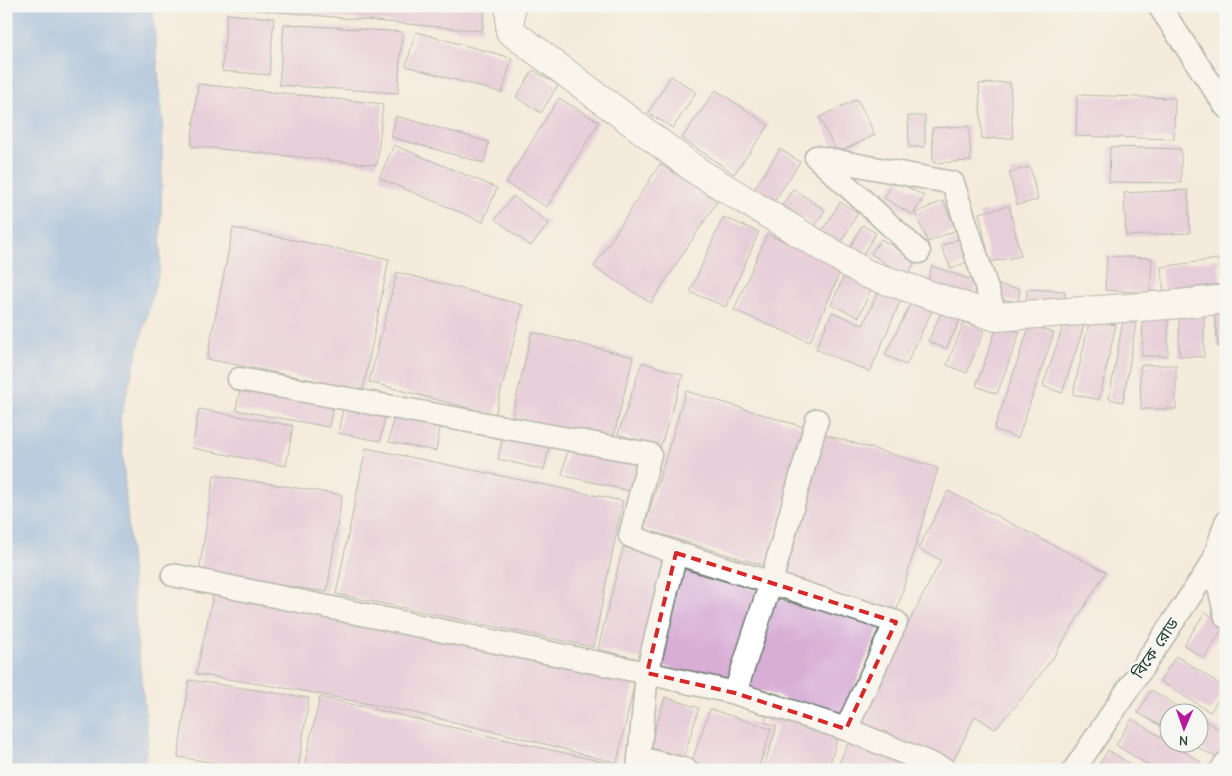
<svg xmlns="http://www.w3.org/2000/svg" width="1232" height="776" font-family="'Comic Neue','Noto Sans Bengali',sans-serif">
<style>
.water{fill:#75a6e0;stroke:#4a728a}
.building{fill:#d8add6}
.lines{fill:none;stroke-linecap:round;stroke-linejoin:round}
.street-casing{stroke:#6a7a6f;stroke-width:25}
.secondary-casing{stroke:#6a7a6f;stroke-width:30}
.street{stroke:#fff;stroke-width:22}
.secondary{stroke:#fff;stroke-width:28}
.marked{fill:none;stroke:#d62828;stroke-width:4;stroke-dasharray:10 6;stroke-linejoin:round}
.labels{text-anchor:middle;stroke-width:4.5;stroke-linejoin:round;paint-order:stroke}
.street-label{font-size:16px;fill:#1f3d34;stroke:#f6f6f2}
</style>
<rect width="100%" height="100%" fill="#f6f6f2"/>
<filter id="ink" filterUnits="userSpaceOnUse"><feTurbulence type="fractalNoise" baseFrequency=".02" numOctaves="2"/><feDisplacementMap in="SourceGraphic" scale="10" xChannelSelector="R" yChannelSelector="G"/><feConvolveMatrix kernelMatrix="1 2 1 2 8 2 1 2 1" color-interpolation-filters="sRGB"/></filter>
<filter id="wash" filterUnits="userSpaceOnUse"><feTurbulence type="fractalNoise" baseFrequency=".0096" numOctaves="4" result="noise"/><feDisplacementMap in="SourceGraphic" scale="20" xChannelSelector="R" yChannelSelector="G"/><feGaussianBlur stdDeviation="1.12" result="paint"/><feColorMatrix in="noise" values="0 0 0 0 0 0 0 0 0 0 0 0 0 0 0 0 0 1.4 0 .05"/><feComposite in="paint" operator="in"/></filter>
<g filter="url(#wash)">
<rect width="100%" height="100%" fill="#f4ebdc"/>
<polygon class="water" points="6,6 152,6 163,123 160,267 120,419 137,641 148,739 143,770 6,770"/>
<g id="blocks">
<g class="building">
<polygon points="237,6 485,6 482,31 237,8"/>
<polygon points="227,14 274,18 269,75 222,71"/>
<polygon points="284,24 402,32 398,93 279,85"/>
<polygon points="416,32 512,58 502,93 406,66"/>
<polygon points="533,70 558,85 541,113 516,97"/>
<polygon points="671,76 696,92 673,128 648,113"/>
<polygon points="1010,82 1013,138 982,139 979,84"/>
<polygon points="198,84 383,104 377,165 191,146"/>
<polygon points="716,90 769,125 734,174 682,138"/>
<polygon points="1077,95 1175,98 1174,139 1076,136"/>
<polygon points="559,98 599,122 547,207 506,183"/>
<polygon points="857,99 875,135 837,153 819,117"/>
<polygon points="396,116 489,142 484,163 391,137"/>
<polygon points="908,116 925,116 925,147 909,147"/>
<polygon points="969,126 971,161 933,163 932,128"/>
<polygon points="394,145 497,188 483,222 379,178"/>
<polygon points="1110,147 1181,149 1181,183 1109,182"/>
<polygon points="780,149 800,162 774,202 754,189"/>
<polygon points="660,164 718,200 651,303 594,267"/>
<polygon points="1030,167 1038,200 1017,205 1009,172"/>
<polygon points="895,180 924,196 913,215 884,198"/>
<polygon points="793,189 825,210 815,226 782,205"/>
<polygon points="1188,190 1190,233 1126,236 1124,193"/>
<polygon points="513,196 549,223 531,246 495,219"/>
<polygon points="943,201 956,230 928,242 915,213"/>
<polygon points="840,202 858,213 840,244 821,233"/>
<polygon points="1009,206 1021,256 990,262 979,213"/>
<polygon points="723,217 759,232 726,307 690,292"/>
<polygon points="862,225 876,233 862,256 849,249"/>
<polygon points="233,228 389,259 363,390 207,359"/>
<polygon points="767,234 843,266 810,342 734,310"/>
<polygon points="961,238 971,260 951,269 941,246"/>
<polygon points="881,239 916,261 906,277 871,254"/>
<polygon points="1107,256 1152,258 1150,293 1105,290"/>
<polygon points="1218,259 1221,284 1164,291 1161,267"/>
<polygon points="932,266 977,282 971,300 926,285"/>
<polygon points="397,272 523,305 495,415 369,382"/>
<polygon points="845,274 872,286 859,317 831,305"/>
<polygon points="994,284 1020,289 1018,302 992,298"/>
<polygon points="880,288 902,297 870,372 816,349 832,312 863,325"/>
<polygon points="1027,289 1065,291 1064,305 1026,302"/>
<polygon points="912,301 932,311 906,365 885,355"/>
<polygon points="943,309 961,318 946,349 928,341"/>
<polygon points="1179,311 1204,311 1204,357 1179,356"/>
<polygon points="1226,311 1226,346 1218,347 1214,312"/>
<polygon points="1143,316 1168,316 1168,356 1142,356"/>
<polygon points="1090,319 1116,325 1099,400 1073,394"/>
<polygon points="1065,320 1084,326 1062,393 1043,386"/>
<polygon points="1123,321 1136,324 1123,402 1109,399"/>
<polygon points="964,322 984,331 967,373 947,365"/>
<polygon points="998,324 1020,332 997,394 976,386"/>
<polygon points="1030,325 1054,333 1018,438 994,429"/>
<polygon points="532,332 633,357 613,440 512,416"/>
<polygon points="642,362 683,375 660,448 618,434"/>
<polygon points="1140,365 1176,365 1176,409 1141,409"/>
<polygon points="241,385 334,402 329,427 236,410"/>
<polygon points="686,391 807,428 765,566 644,529"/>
<polygon points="344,404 386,412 380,441 338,433"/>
<polygon points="199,409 293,426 286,466 192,448"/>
<polygon points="394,414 441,423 436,451 389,442"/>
<polygon points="504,431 550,442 544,470 498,459"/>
<polygon points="823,434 938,468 897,610 782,577"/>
<polygon points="569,444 641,460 634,492 562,475"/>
<polygon points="366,448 623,501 593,647 336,594"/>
<polygon points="214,475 342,495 327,592 199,573"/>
<polygon points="948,491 1106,572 1054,656 1026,694 995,729 975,716 951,766 856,725 941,560 918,549"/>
<polygon points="623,547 668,557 643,660 598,649"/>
<polygon points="683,569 758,591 731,685 655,664"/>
<polygon points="215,587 636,676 617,763 518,737 410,712 303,691 196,674"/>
<polygon points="776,599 880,625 841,718 747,686"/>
<polygon points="1205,612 1225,625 1204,658 1184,645"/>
<polygon points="1176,656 1226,688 1210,712 1160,681"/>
<polygon points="189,680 309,698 298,770 261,770 178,757"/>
<polygon points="1151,690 1192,714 1170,714 1170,731 1138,713"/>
<polygon points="320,697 621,766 620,770 303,770"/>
<polygon points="665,697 699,708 684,757 649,747"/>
<polygon points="710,709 771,729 758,770 718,770 692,761"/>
<polygon points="768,711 839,733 828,770 763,770 777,726 765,722"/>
<polygon points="1200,718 1226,733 1226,742 1217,758 1192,744 1200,744"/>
<polygon points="1132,719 1201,762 1196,770 1156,770 1116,745"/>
<polygon points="851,736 918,770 836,770"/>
<polygon points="1108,750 1140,770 1096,770"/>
</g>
</g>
</g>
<g filter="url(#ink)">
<use href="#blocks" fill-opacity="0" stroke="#6a7a6f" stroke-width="1"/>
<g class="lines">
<g class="street-casing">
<g id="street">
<polyline points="1159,6 1226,107"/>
<polyline points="919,252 816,157 953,183 996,317"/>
<polyline points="239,379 650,454 630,536 676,553"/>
<polyline points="817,420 771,582 735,693 846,729"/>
<polyline points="1213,562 1226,617"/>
<polyline points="173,575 647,673 735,693"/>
<polyline points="639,758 686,770"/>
<polyline points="638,770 647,673 676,553 896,622 846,729 946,770"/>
<polyline points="1074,770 1213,562 1226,522"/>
<polyline points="1221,770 1226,763"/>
</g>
</g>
<g class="secondary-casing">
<polyline id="secondary" points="510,6 510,31 697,171 867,274 996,317 1169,305 1226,299"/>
</g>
<use href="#street" class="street"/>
<use href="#secondary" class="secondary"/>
</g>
</g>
<path d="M0 0H1232V776H0ZM676,553L896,622L846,729L735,693L647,673Z" fill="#f4ebdc" fill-opacity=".55" fill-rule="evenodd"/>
<path class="marked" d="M676,553L896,622L846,729L735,693L647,673Z"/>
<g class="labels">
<g class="street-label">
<text transform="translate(1155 648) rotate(-56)" y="6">বিকে রোড</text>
</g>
</g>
<rect width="1232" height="776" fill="none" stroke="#f6f6f2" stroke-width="25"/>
<g transform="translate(1184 728) rotate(182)"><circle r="24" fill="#f6f6f2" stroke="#a0aca6"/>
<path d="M0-4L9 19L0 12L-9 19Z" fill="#b5179e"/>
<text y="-8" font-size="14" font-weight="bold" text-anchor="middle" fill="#1f3d34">N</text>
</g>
</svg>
